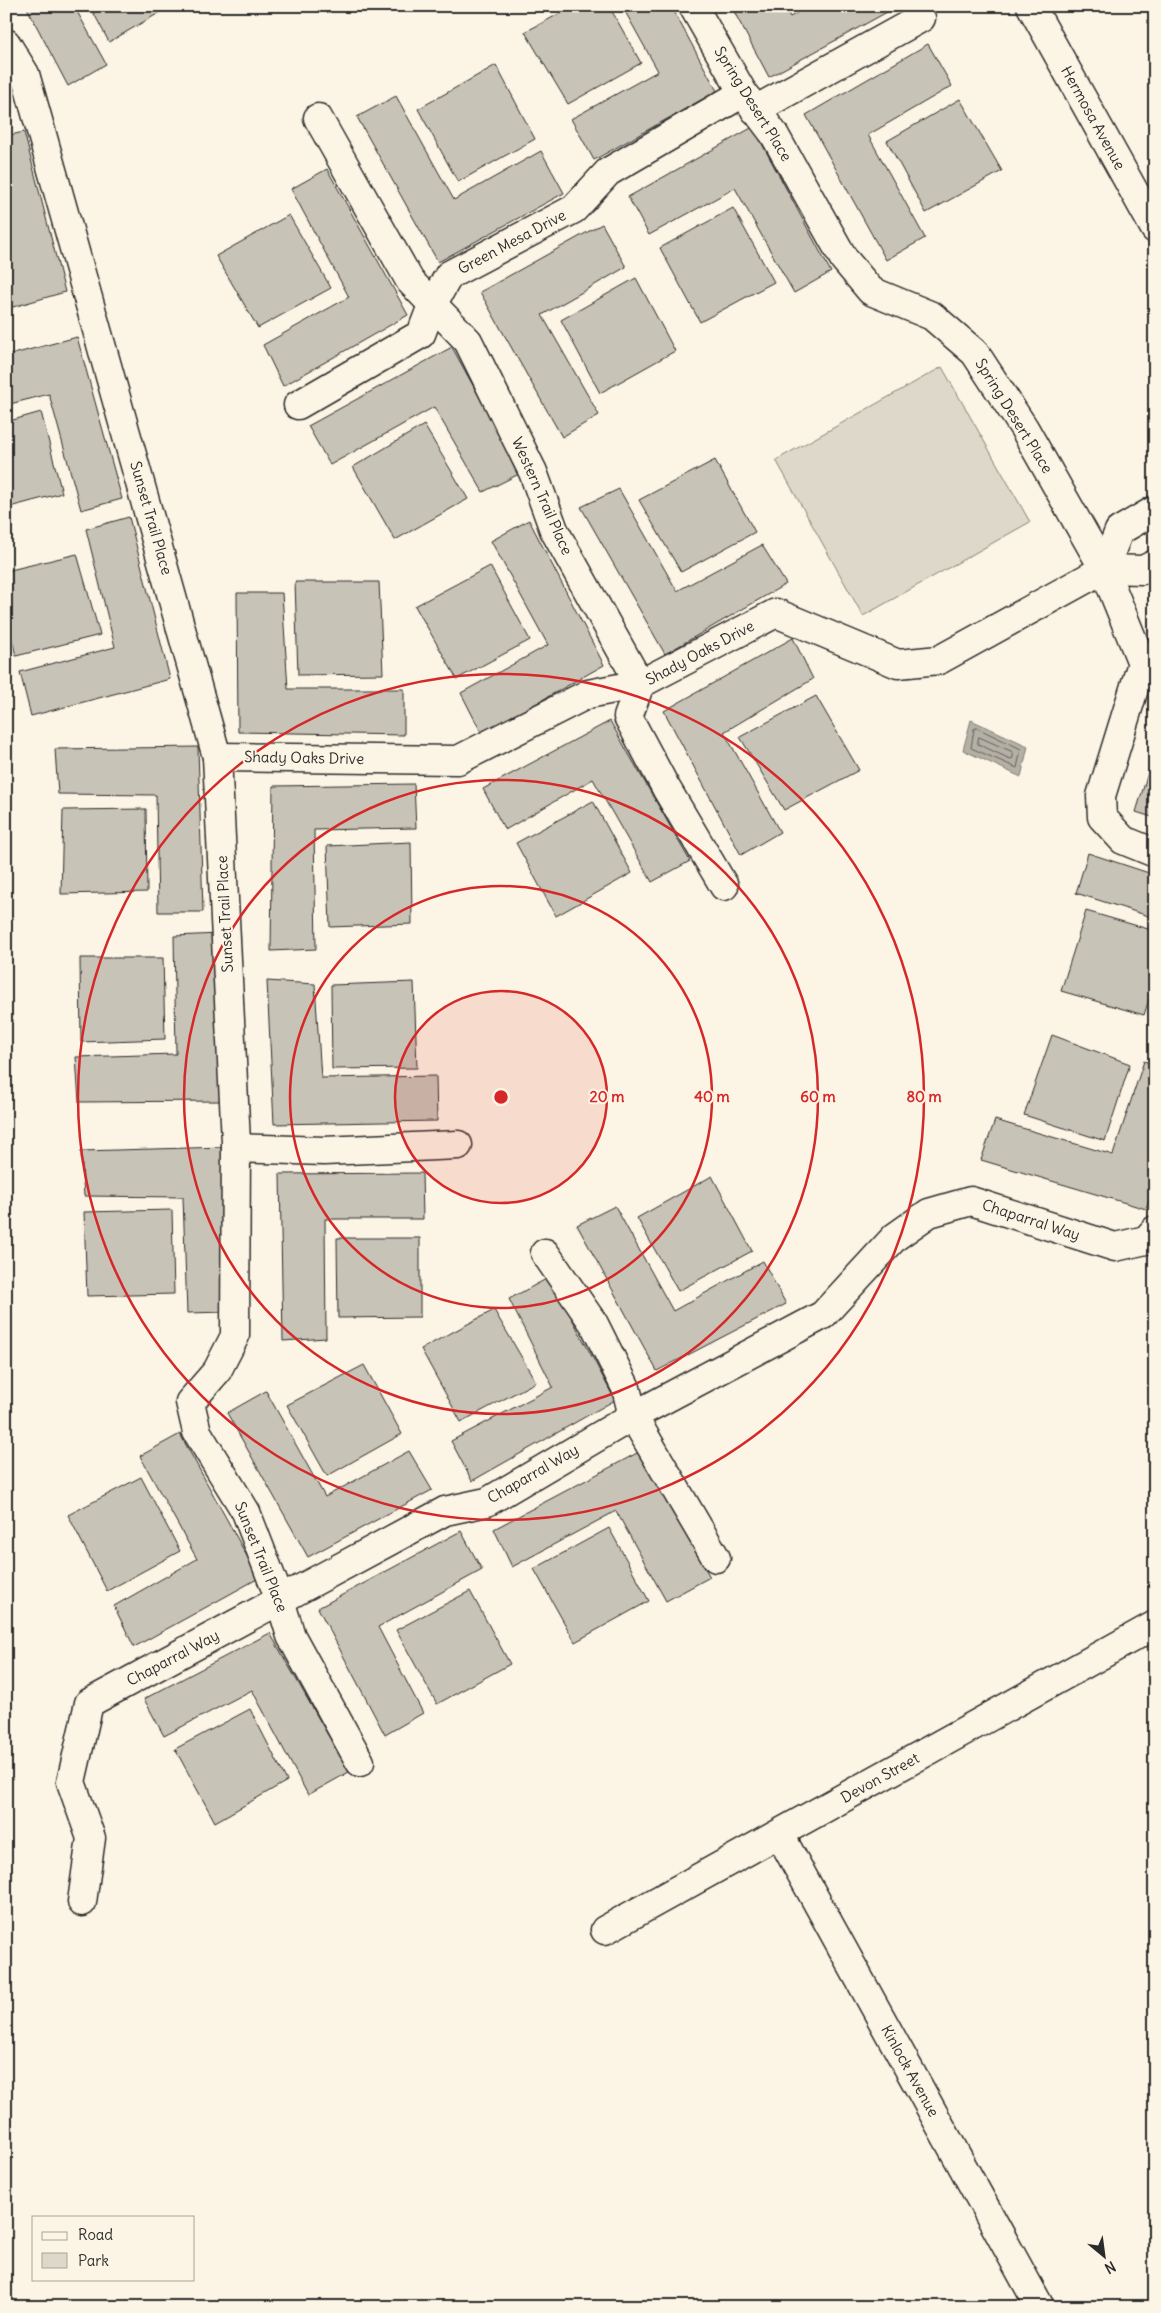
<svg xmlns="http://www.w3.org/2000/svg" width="1161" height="2313" font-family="Delius,sans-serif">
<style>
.green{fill:#ded8ca;stroke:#84827a}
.water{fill:#b4b0a5;stroke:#7d7b74}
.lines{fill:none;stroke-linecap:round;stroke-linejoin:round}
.shore{stroke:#62605c;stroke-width:1}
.building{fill:#c8c3b7;stroke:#2b2b2b}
.minor-casing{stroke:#2b2b2b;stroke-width:31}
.minor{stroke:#fcf5e5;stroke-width:28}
.ring{fill:none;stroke:#d62828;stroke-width:2.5}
.labels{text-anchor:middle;stroke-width:4;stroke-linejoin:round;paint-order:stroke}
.street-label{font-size:15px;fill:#2b2b2b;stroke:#fcf5e5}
.centre{fill:#d62828;stroke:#fcf5e5;stroke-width:2.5}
.ring-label{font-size:15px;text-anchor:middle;font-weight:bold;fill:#d62828;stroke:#fcf5e5;stroke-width:4;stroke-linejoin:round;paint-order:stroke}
</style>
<rect width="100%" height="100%" fill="#fcf5e5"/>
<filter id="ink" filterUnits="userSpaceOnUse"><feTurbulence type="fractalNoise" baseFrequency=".02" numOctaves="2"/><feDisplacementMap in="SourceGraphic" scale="10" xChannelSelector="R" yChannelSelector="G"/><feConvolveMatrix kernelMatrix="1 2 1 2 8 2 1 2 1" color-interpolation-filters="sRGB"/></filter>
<g filter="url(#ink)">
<polygon class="green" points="942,367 1030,522 863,616 776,460"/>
<polygon class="water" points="971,720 1028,746 1021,777 963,750"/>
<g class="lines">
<g class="shore">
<polygon points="977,728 1021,749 1017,768 971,748 974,729"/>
<polygon points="979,737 1013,752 1013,758 1010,759 978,744"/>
</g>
</g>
<g class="building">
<polygon points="26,6 74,6 106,64 68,86"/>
<polygon points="90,6 171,6 109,42"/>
<polygon points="574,6 609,6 641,63 568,104 525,32"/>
<polygon points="622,6 671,6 717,91 594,160 571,119 658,71"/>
<polygon points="731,6 784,6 790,17 809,6 898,6 769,77"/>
<polygon points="928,44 952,86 868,135 925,238 886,260 806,115"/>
<polygon points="496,65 535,139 458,182 418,109"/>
<polygon points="6,76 16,94 6,99"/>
<polygon points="396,96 454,200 541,151 564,193 438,262 357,117"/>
<polygon points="960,99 1002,171 926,213 887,141"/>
<polygon points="753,127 831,272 794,293 735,188 649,235 628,197"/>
<polygon points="24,132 65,292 6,309 6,259 12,258 6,235 6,136"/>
<polygon points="327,169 408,315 283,386 263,345 349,297 291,189"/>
<polygon points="733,208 774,282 700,322 660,248"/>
<polygon points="289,215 331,288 258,328 216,256"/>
<polygon points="602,224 626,267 542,315 599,415 562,437 480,292"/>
<polygon points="636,278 675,351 600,393 561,320"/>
<polygon points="77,337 122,499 81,510 49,394 6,405 6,356"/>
<polygon points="452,347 521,473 483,492 434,407 330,465 308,426"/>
<polygon points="41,412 62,493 6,508 6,422"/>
<polygon points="424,425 468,499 395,540 353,467"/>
<polygon points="715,460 755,532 681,572 639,500"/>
<polygon points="619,489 677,591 762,545 786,584 665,654 581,507"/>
<polygon points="129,517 170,679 31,716 20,672 115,647 86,529"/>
<polygon points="529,520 604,665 482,734 461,693 548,645 491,541"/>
<polygon points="77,554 100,635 16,656 6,614 6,571"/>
<polygon points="490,566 530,640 457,679 415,606"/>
<polygon points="295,582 379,582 383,674 298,675"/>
<polygon points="237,593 282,593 288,689 404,689 404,735 238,732"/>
<polygon points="793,638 813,679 724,732 780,832 741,855 664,711"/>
<polygon points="816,696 859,770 784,810 740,737"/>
<polygon points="610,721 690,861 652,882 593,779 505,830 483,789"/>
<polygon points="198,747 203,912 158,912 156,795 58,794 55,749"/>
<polygon points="1155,750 1155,818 1136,812"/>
<polygon points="414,784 416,828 314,830 316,949 271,951 273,786"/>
<polygon points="593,801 632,873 556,916 516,843"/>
<polygon points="146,809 147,892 61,894 63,810"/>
<polygon points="411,842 412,924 330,927 327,846"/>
<polygon points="1088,853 1155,875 1155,918 1076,893"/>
<polygon points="1086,911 1155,931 1155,981 1144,1015 1061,991"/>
<polygon points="219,934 221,1101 79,1102 76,1057 176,1054 174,936"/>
<polygon points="80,958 163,958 165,1039 81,1042"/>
<polygon points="267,981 315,984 321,1078 436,1076 437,1121 274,1124"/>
<polygon points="414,982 417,1068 332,1069 331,985"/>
<polygon points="1052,1035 1130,1064 1105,1141 1024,1115"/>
<polygon points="1144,1061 1155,1065 1155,1182 1146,1209 981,1160 995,1120 1113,1155"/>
<polygon points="225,1147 228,1312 187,1313 183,1197 84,1196 81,1151"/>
<polygon points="422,1173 423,1219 325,1219 326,1338 283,1341 280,1174"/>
<polygon points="712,1176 752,1251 678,1291 637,1218"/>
<polygon points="615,1206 673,1311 763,1261 786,1304 657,1371 577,1225"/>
<polygon points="172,1210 174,1294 87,1296 84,1212"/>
<polygon points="337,1238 420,1238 420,1317 338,1318"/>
<polygon points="550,1277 615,1400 472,1481 451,1441 553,1387 509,1299"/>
<polygon points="494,1310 536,1382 461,1422 421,1349"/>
<polygon points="364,1365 402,1434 327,1476 287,1405"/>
<polygon points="266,1391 325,1497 409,1451 432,1490 308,1557 227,1413"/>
<polygon points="180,1434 259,1578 134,1647 114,1606 197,1559 140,1456"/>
<polygon points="639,1452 710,1577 666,1601 616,1511 512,1567 494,1529"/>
<polygon points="141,1477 180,1551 107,1591 68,1515"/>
<polygon points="609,1528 649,1601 575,1642 534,1569"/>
<polygon points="461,1531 482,1570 378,1627 423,1713 385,1735 318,1608"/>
<polygon points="470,1591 510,1664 437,1704 396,1630"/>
<polygon points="270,1633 349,1772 308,1795 252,1690 164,1736 144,1699"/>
<polygon points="250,1709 287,1781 215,1822 175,1749"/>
</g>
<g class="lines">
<g class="minor-casing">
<g id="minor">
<polyline points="693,6 743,93 774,134 844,259 871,291 932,316 975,353 1024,428 1104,569 1142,663 1101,796 1102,817 1123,840 1155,853"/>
<polyline points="1031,6 1155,229"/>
<polyline points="6,43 25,74 217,757 236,1142 235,1336 217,1371 190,1402 197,1432 246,1512 280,1600 291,1636 360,1762"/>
<polyline points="755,110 921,18"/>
<polyline points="318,118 410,281 468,341 533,472 554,530 640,684 628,717 666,788 724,886"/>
<polyline points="298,405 421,334 433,303 449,275 574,209 608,172 743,93"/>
<polyline points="1104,569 1119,531 1155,510"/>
<polyline points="217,757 458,760 588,694 640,684 776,613 898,664 939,660 1104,569 1143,570 1155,564"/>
<polyline points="236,1148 324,1151 458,1145"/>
<polyline points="545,1253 594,1324 626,1388 633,1416 716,1558"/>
<polyline points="780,1835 1040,2307"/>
<polyline points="82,1902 91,1838 71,1782 89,1703 445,1511 487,1502 633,1416 823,1315 895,1237 929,1213 971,1201 1115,1247 1146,1240 1155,1230"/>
<polyline points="605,1930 1155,1625"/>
</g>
</g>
<use href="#minor" class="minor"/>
</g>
</g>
<circle cx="501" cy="1097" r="106" fill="#d62828" fill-opacity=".12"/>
<g class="ring">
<circle cx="501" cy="1097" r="106"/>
<circle cx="501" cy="1097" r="211"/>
<circle cx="501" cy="1097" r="317"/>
<circle cx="501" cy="1097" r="423"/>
</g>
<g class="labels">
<g class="street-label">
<text transform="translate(753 104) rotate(58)" y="5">Spring Desert Place</text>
<text transform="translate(1093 118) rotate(61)" y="5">Hermosa Avenue</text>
<text transform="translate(512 242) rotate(-28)" y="5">Green Mesa Drive</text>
<text transform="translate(1014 416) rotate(58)" y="5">Spring Desert Place</text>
<text transform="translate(542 496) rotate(66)" y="5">Western Trail Place</text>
<text transform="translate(151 518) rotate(74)" y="5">Sunset Trail Place</text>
<text transform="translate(700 653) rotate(-28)" y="5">Shady Oaks Drive</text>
<text transform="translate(304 758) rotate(1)" y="5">Shady Oaks Drive</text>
<text transform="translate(225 914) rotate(-93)" y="5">Sunset Trail Place</text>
<text transform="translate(1031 1220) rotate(18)" y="5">Chaparral Way</text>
<text transform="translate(533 1474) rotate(-30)" y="5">Chaparral Way</text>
<text transform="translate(261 1557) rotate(68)" y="5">Sunset Trail Place</text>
<text transform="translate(173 1658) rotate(-28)" y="5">Chaparral Way</text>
<text transform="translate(880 1778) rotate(-29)" y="5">Devon Street</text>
<text transform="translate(910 2071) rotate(61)" y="5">Kinlock Avenue</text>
</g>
</g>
<circle cx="501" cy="1097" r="8" class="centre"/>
<g class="ring-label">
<text x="607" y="1102">20 m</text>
<text x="712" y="1102">40 m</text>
<text x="818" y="1102">60 m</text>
<text x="924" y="1102">80 m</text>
</g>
<rect width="1161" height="2313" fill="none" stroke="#fcf5e5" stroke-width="25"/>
<rect x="12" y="12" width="1136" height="2288" fill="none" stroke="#2b2b2b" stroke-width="2" filter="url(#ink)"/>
<rect x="32" y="2216" width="162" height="65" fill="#fcf5e5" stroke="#a8a49b"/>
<rect x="42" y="2232" width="25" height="8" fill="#fcf5e5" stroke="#a8a49b"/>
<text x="78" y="2240" font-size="15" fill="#2b2b2b">Road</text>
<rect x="42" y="2253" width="25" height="15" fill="#ded8ca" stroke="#a8a49b"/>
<text x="78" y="2266" font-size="15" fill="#2b2b2b">Park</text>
<g transform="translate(1104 2256) rotate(151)" stroke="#fcf5e5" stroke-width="4" paint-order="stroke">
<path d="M0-4L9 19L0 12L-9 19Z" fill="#2b2b2b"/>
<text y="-8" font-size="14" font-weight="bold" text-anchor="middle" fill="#2b2b2b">N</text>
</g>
</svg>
